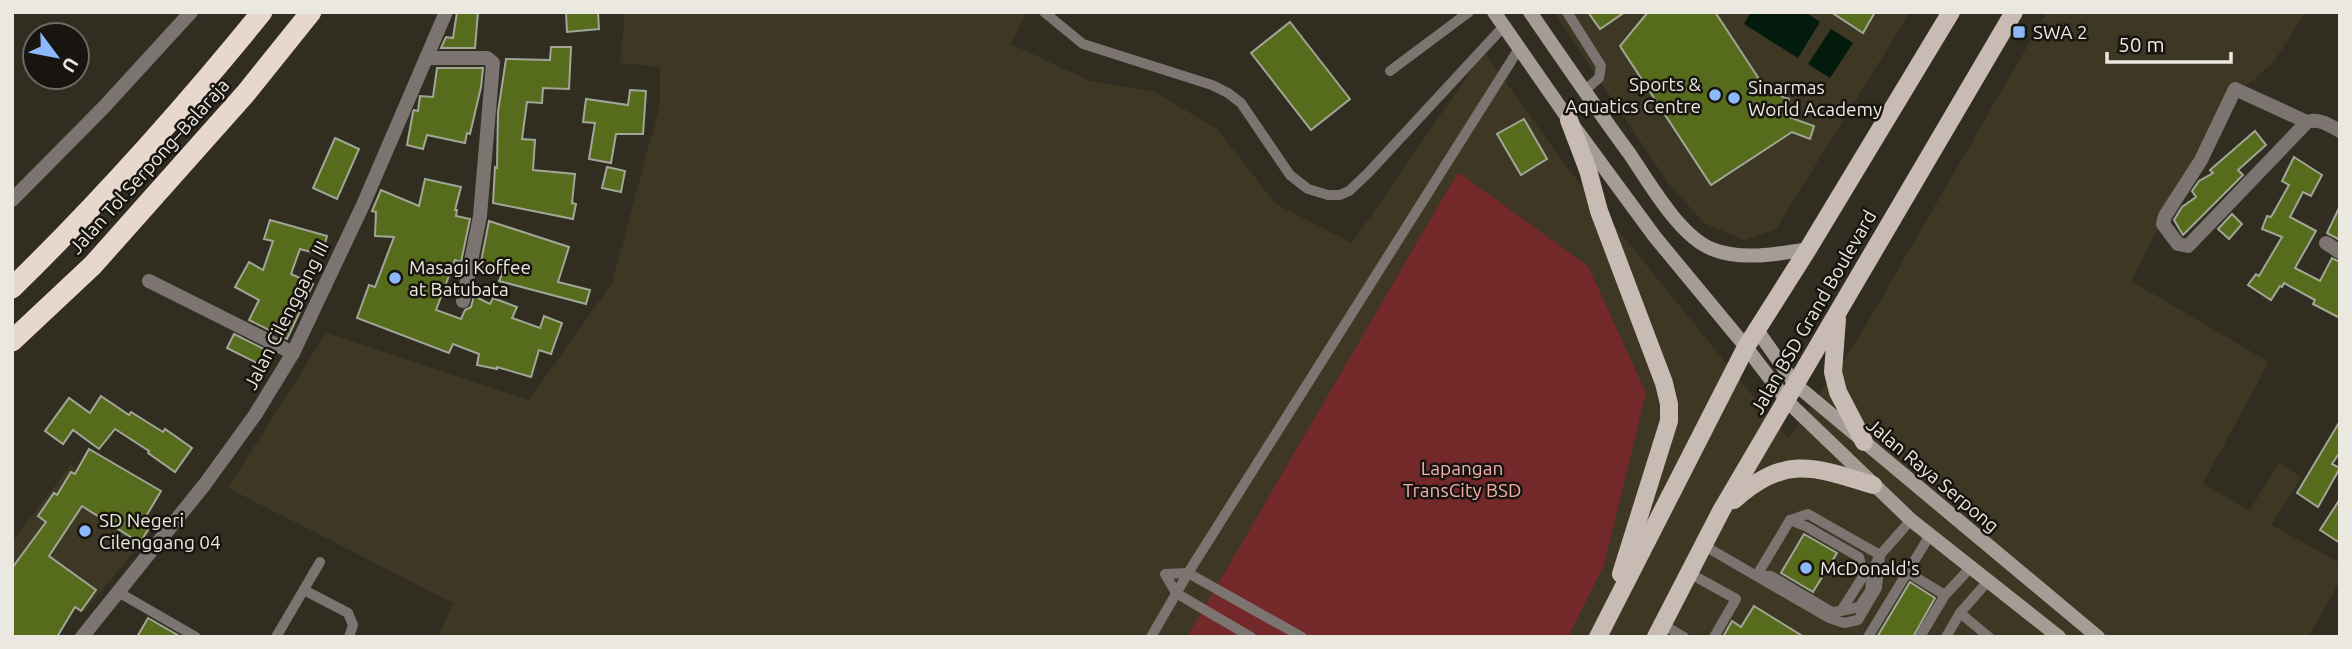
<svg xmlns="http://www.w3.org/2000/svg" width="2352" height="649" font-family="Ubuntu,sans-serif">
<style>
.built{fill:#3e3724}
.green{fill:#73292a}
.water{fill:#021b0d}
.building{fill:#566b1b;stroke:#a1a798;stroke-width:2}
.lines{fill:none;stroke-linecap:round;stroke-linejoin:round}
.service{stroke:#7b7470;stroke-width:10}
.minor{stroke:#7b7470;stroke-width:14}
.tertiary{stroke:#7b7470;stroke-width:14}
.secondary{stroke:#a69c96;stroke-width:14}
.primary{stroke:#c8bbb3;stroke-width:18}
.motorway{stroke:#e7d7cd;stroke-width:21}
.poi-dot{fill:#8bb9fc;stroke:#181510;stroke-width:2.5}
.labels{text-anchor:middle;stroke-width:5;stroke-linejoin:round;paint-order:stroke}
.poi-label{font-size:19px;fill:#ebe8e0;stroke:#181510;text-anchor:start}
.street-label{font-size:19px;fill:#ebe8e0;stroke:#181510}
.park-label{font-size:19px;fill:#f4afac;stroke:#181510}
</style>
<rect width="100%" height="100%" fill="#322d21"/>
<g class="built">
<polygon points="625,12 1027,12 1011,44 1090,81 1155,92 1217,129 1276,204 1352,243 1484,52 1569,170 1788,439 1859,337 2047,12 2306,12 2273,63 2230,100 2214,118 2131,281 2269,362 2203,483 2249,511 2279,463 2301,477 2271,525 2340,563 2340,581 2308,637 438,637 453,603 228,488 326,333 529,400 612,283 660,104 660,67 620,63"/>
<polygon points="1554,12 1910,12 1776,229 1744,240 1704,223 1669,184"/>
<polygon points="71,465 159,521 84,612 12,574 12,542"/>
</g>
<polygon class="green" points="1458,172 1588,266 1646,393 1604,565 1568,637 1187,637"/>
<g class="water">
<polygon points="1751,12 1805,12 1820,22 1798,58 1744,24"/>
<polygon points="1831,29 1853,43 1830,78 1808,64"/>
</g>
<g class="building">
<polygon points="457,12 478,12 475,48 441,48 446,37 453,38"/>
<polygon points="566,12 598,12 599,29 567,32"/>
<polygon points="1588,12 1625,12 1600,29"/>
<polygon points="1648,12 1715,12 1767,91 1789,99 1783,115 1814,126 1810,139 1792,132 1711,185 1620,46"/>
<polygon points="1831,12 1875,12 1863,33"/>
<polygon points="1290,22 1350,99 1311,130 1251,53"/>
<polygon points="551,47 571,47 569,89 543,88 542,103 527,102 522,139 535,140 533,170 575,174 572,203 576,204 573,219 493,203 495,167 497,168 498,112 506,59 550,60"/>
<polygon points="437,68 483,68 481,87 470,134 467,133 465,143 427,135 423,149 407,145 413,112 414,110 418,111 420,96 433,97"/>
<polygon points="630,90 646,91 643,134 616,134 611,163 589,159 595,123 583,122 586,99 628,105"/>
<polygon points="1524,119 1547,159 1521,175 1497,134"/>
<polygon points="2255,131 2266,145 2238,170 2243,175 2183,235 2174,220 2182,207 2196,197 2192,191 2199,181 2213,173 2210,170"/>
<polygon points="335,138 359,149 337,199 313,188"/>
<polygon points="2294,157 2322,175 2311,196 2303,192 2290,217 2316,231 2295,268 2320,281 2332,258 2340,262 2340,318 2313,304 2315,300 2284,283 2282,287 2280,286 2271,300 2248,285 2256,274 2259,276 2282,237 2262,229 2267,216 2271,217 2289,185 2282,181"/>
<polygon points="607,167 625,171 621,192 602,188"/>
<polygon points="425,179 461,187 455,210 457,210 456,216 470,219 461,262 455,260 436,310 461,319 465,310 471,307 474,296 490,304 493,298 517,307 512,318 540,328 544,316 562,323 551,354 539,350 531,377 497,367 497,369 477,365 479,354 453,344 449,353 357,318 369,285 375,287 394,237 375,236 376,212 372,211 381,190 419,206"/>
<polygon points="2340,206 2340,240 2327,233"/>
<polygon points="2232,214 2242,224 2229,239 2218,229"/>
<polygon points="270,220 327,236 322,255 300,249 291,274 313,284 287,339 249,320 259,300 235,287 249,262 263,270 273,241 264,239"/>
<polygon points="489,221 569,247 558,282 590,290 586,304 499,281 502,274 480,267"/>
<polygon points="234,334 270,352 263,366 227,348"/>
<polygon points="101,396 129,415 131,412 163,432 165,429 192,448 175,472 148,453 149,451 115,429 99,449 73,430 63,444 45,431 69,398 90,413"/>
<polygon points="2340,421 2340,452 2332,464 2340,468 2318,507 2297,493"/>
<polygon points="89,449 161,491 145,518 152,523 140,543 82,506 49,556 96,590 81,611 75,607 57,637 12,637 12,568 46,522 38,516 54,493 57,495 71,472 75,474"/>
<polygon points="2340,499 2340,543 2320,530"/>
<polygon points="1804,534 1837,553 1813,592 1781,573"/>
<polygon points="1910,582 1935,598 1913,637 1877,637"/>
<polygon points="1754,606 1804,637 1723,637 1732,621 1741,627"/>
<polygon points="148,618 181,637 137,637"/>
</g>
<g class="lines">
<g class="service">
<polyline points="1044,12 1083,44 1212,85 1228,93 1241,103 1290,175 1308,189 1328,195 1340,195 1349,191 1369,172 1505,25"/>
<polyline points="1567,12 1601,66 1599,78 1584,91"/>
<polyline points="1390,71 1469,12"/>
<polyline points="1703,545 1829,618 1844,623 1858,620 1877,588 1880,555"/>
<polyline points="1907,572 1945,595"/>
<polyline points="1689,573 1736,599 1714,637"/>
<polyline points="1757,575 1771,576 1832,612 1841,611 1864,575 1859,557 1807,527 1790,520"/>
<polyline points="1757,575 1790,520 1808,514 1880,555"/>
<polyline points="304,590 348,613 353,625 349,637"/>
<polyline points="118,592 196,637"/>
<polyline points="1841,611 1859,607 1870,591 1872,572 1880,555 1911,520"/>
<polyline points="1960,613 1989,637"/>
<polyline points="1662,624 1684,637"/>
<polyline points="276,637 320,562"/>
<polyline points="1151,637 1188,573 1520,47"/>
<polyline points="1251,637 1176,593 1165,574 1188,573 1302,637"/>
<polyline points="1868,637 1930,535"/>
<polyline points="1920,637 1945,595 1971,567"/>
<polyline points="1946,637 1960,613 1988,581"/>
</g>
<g class="minor">
<polyline points="426,58 487,58 493,63 480,216 463,301"/>
<path d="M2307,122L2235,89L2201,160L2165,216L2163,224L2178,244L2188,246L2307,122C2319,118 2329,125 2340,131"/>
<polyline points="12,200 104,107 191,12"/>
<polyline points="2326,243 2340,252"/>
<polyline points="149,281 293,353"/>
</g>
<polyline class="tertiary" points="82,637 205,484 255,415 293,353 363,205 446,12"/>
<g class="secondary">
<polyline points="1494,12 1569,120 1655,237 1746,347 1787,401 1911,520 2059,637"/>
<path d="M1530,12C1563,60 1595,107 1629,153C1649,182 1679,236 1712,249C1741,261 1779,254 1808,249"/>
<polyline points="1757,330 1795,384 2098,637"/>
</g>
<g class="primary">
<polyline points="1569,120 1588,170 1599,211 1664,383 1669,404 1669,421 1621,574"/>
<polyline points="1837,319 1833,372 1838,392 1864,442"/>
<path d="M1734,500C1785,455 1813,466 1873,485"/>
<polyline points="1598,637 1746,347 1808,249 1951,12"/>
<polyline points="1656,637 1721,511 2014,12"/>
</g>
<g class="motorway">
<path d="M12,288C101,201 184,108 262,12"/>
<polyline points="12,341 93,265 246,93 311,12"/>
</g>
</g>
<g class="poi-dot">
<rect x="2012" y="25" width="14" height="14" rx="3.5"/>
<circle cx="1715" cy="95" r="7"/>
<circle cx="1734" cy="98" r="7"/>
<circle cx="395" cy="278" r="7"/>
<circle cx="85" cy="531" r="7"/>
<circle cx="1806" cy="568" r="7"/>
</g>
<g class="labels">
<g class="poi-label">
<text x="2033" y="39">SWA 2</text>
<text x="1701" y="91" text-anchor="end">Sports &amp;<tspan x="1701" dy="22">Aquatics Centre</tspan></text>
<text x="1748" y="94">Sinarmas<tspan x="1748" dy="22">World Academy</tspan></text>
<text x="409" y="274">Masagi Koffee<tspan x="409" dy="22">at Batubata</tspan></text>
<text x="99" y="527">SD Negeri<tspan x="99" dy="22">Cilenggang 04</tspan></text>
<text x="1820" y="575">McDonald's</text>
</g>
<g class="street-label">
<text transform="translate(149 166) rotate(-48)" y="7">Jalan Tol Serpong–Balaraja</text>
<text transform="translate(1813 312) rotate(-60)" y="7">Jalan BSD Grand Boulevard</text>
<text transform="translate(286 315) rotate(-63)" y="7">Jalan Cilenggang III</text>
<text transform="translate(1933 475) rotate(40)" y="7">Jalan Raya Serpong</text>
</g>
<g class="park-label">
<text x="1462" y="475">Lapangan<tspan x="1462" dy="22">TransCity BSD</tspan></text>
</g>
</g>
<rect width="2352" height="649" fill="none" stroke="#ebe8e0" stroke-width="28"/>
<g transform="translate(56 56) rotate(122)"><circle r="33" fill="#181510" stroke="#6c6963" stroke-width="2"/>
<path d="M0-5L12 26L0 18L-12 26Z" fill="#8bb9fc"/>
<text y="-10" font-size="19" font-weight="bold" text-anchor="middle" fill="#ebe8e0">U</text>
</g>
<path d="M2107 52v10h124v-10" fill="none" stroke="#ebe8e0" stroke-width="3.5"/>
<text x="2118" y="52" font-size="21" fill="#ebe8e0" stroke="#181510" stroke-width="5" paint-order="stroke">50 m</text>
</svg>
